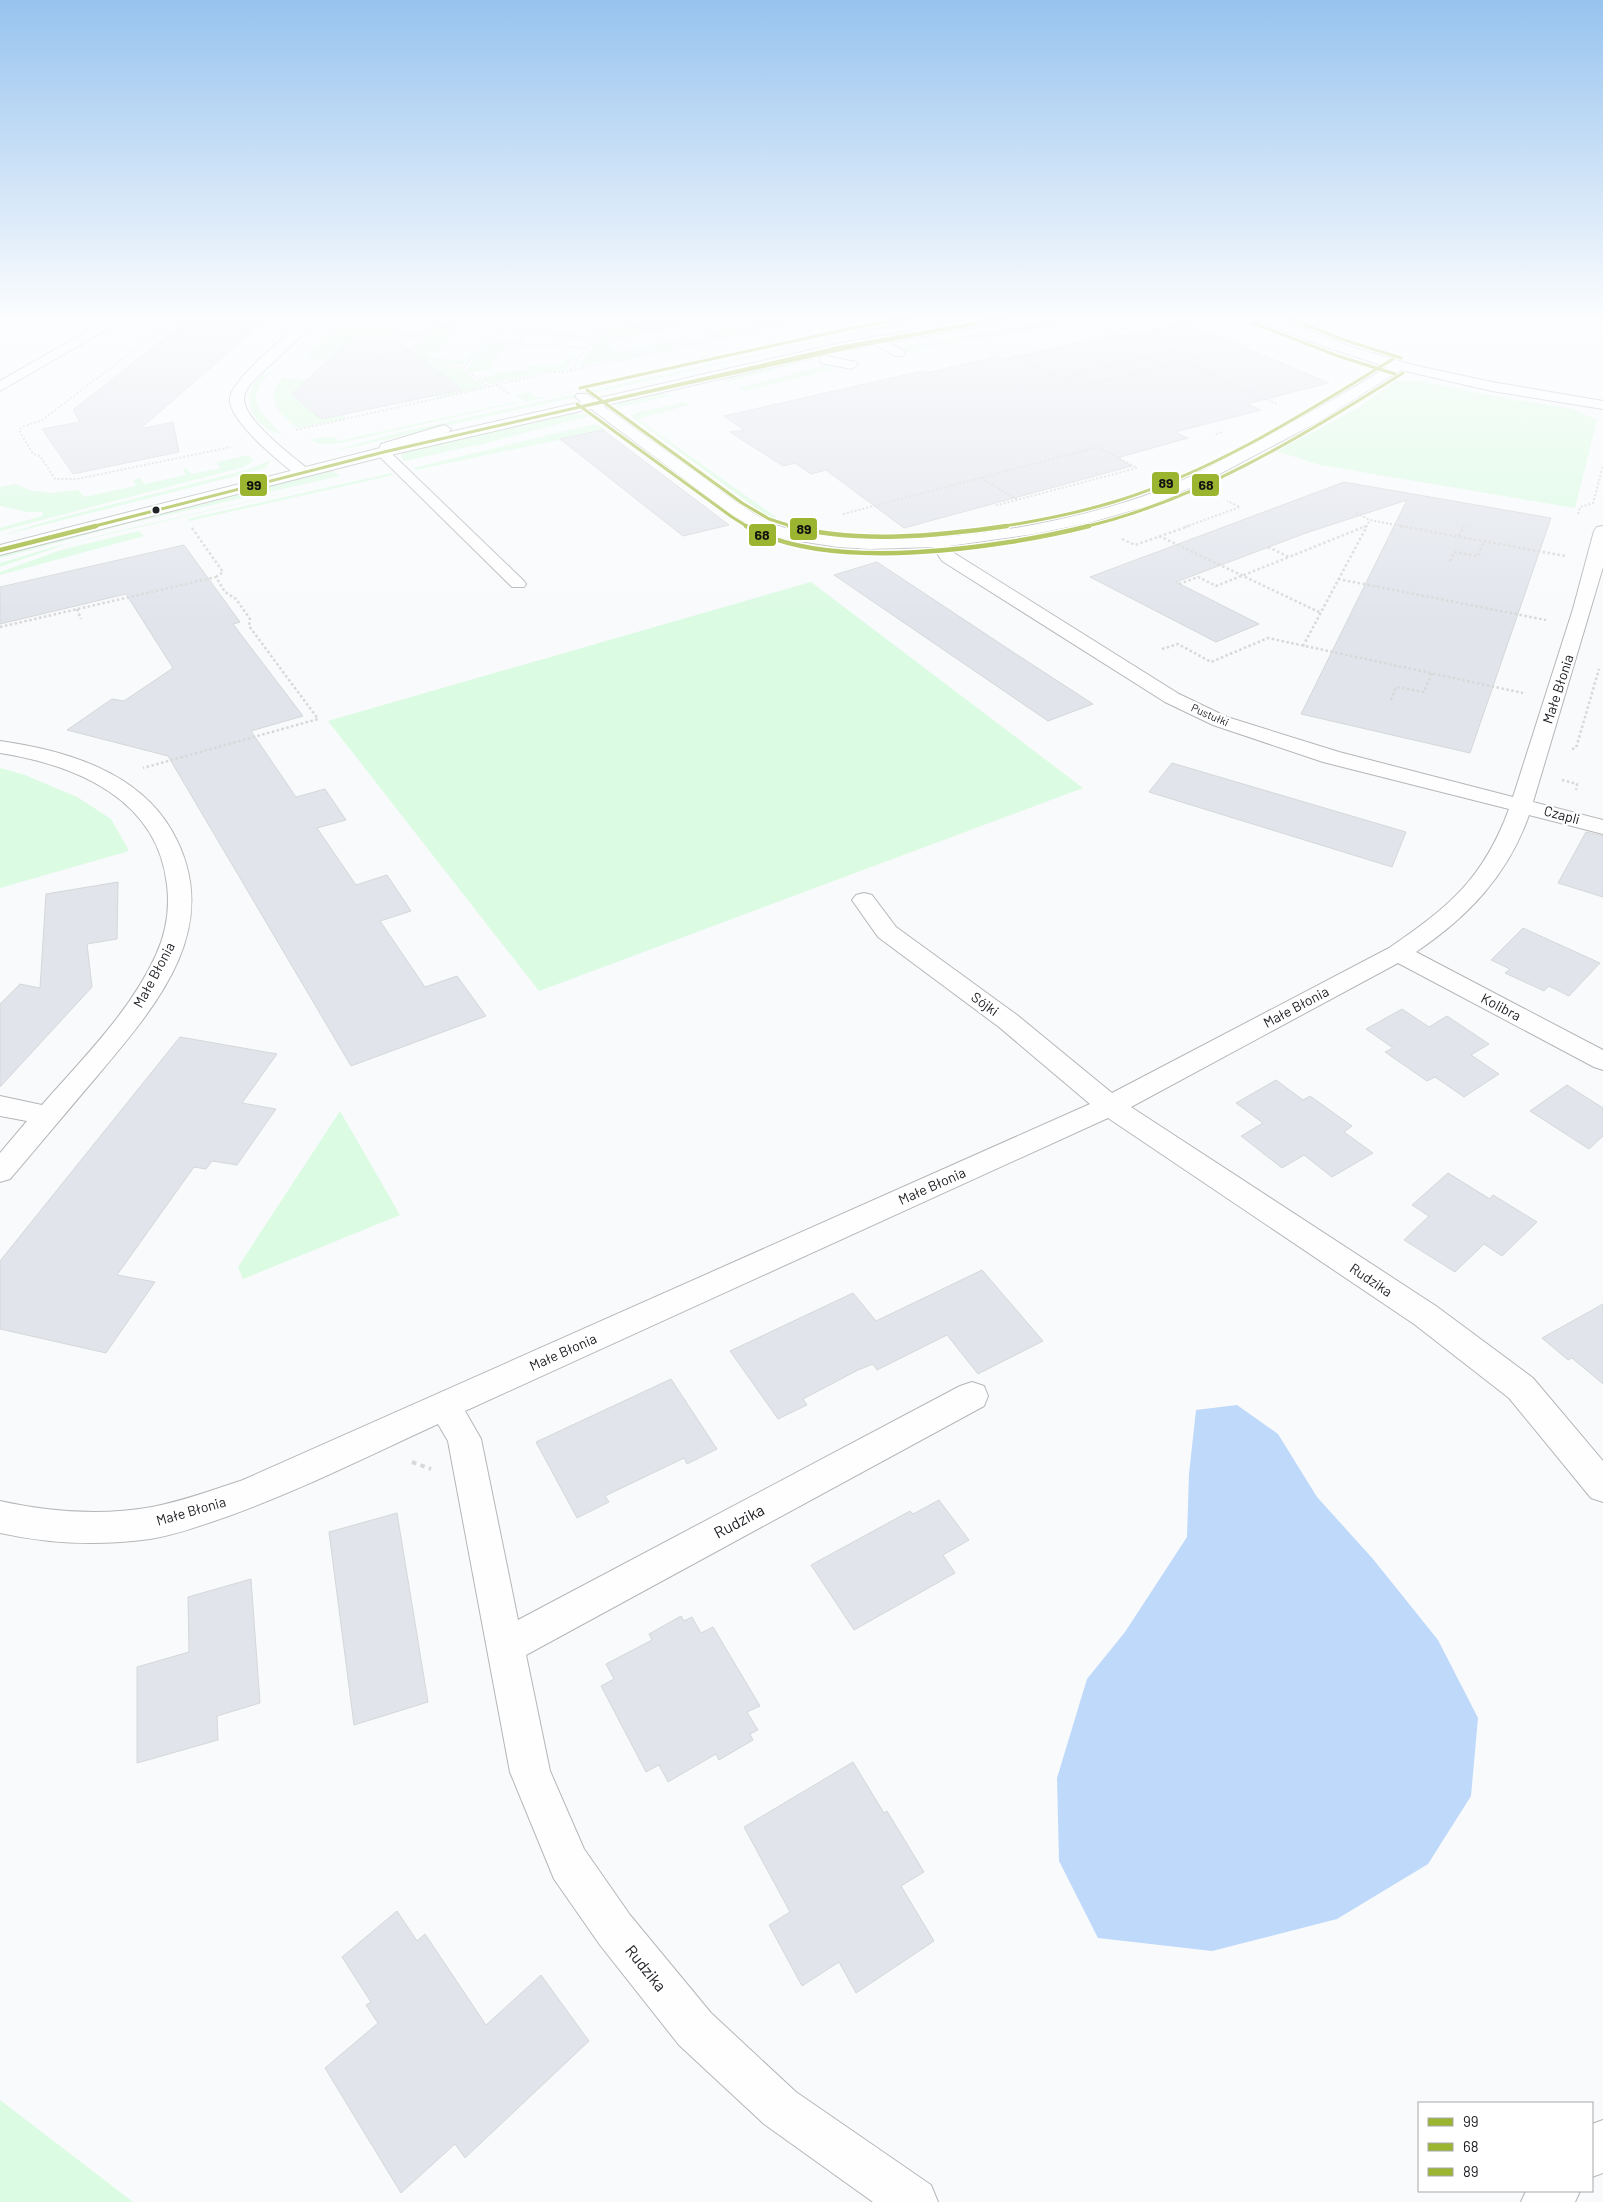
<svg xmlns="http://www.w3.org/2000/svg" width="1603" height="2202" font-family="Barlow,sans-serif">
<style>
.green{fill:#dbfbe2}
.water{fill:#bed9fa}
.building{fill:#e1e4eb;stroke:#d6d7d9}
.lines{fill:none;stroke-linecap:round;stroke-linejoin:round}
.service-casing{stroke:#b5b6b8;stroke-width:2}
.minor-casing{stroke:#b5b6b8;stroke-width:2}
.tertiary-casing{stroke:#b5b6b8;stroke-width:2}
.path-far2{stroke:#d8d8d8;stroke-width:2;stroke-dasharray:2 2;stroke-linecap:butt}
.path-far1{stroke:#d8d8d8;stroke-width:2.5;stroke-dasharray:2.5 2.5;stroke-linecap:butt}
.path{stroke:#d8d8d8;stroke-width:4;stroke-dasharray:4.5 4.5;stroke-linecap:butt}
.service{fill:#fefeff;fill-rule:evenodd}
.minor{fill:#fefeff;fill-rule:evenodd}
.tertiary{fill:#fefeff;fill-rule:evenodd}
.bus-1-far1-casing{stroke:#fff;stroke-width:5}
.bus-1-casing{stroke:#fff;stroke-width:7}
.bus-2-far1-casing{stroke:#fff;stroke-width:5}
.bus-2-casing{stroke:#fff;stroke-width:7}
.bus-3-far1-casing{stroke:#fff;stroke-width:5}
.bus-3-casing{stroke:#fff;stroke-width:7}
.bus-1-far1{stroke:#9cb530;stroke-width:3}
.bus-1{stroke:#9cb530;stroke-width:4.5}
.bus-2-far1{stroke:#9cb530;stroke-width:3}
.bus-2{stroke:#9cb530;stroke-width:4.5}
.bus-3-far1{stroke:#9cb530;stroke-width:3}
.bus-3{stroke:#9cb530;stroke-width:4.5}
.bus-dot{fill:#212226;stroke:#fff;stroke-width:2}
.labels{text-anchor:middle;stroke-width:5;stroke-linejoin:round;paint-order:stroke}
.far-street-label{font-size:11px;fill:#212226;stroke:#fff}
.street-label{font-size:14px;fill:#212226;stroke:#fff}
.near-street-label{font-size:16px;fill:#212226;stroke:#fff}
.line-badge{stroke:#fff;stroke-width:2}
.pale-badge-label{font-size:14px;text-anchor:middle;font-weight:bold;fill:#111}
</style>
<rect width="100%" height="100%" fill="#f9fafc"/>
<g class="green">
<polygon points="681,315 734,315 689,324 676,317"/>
<polygon points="764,315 779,315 791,321 759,329 750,325 772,320"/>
<polygon points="906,315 922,315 525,402 516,395 528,392 537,397 546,397 705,360 698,355 703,354 711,359 838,331 830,326 835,325 844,329"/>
<polygon points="936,315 941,315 933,319 846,336 339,450 338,449 402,432"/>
<polygon points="1102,315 1116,315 902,352 895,348 1032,324 1033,322 1055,322"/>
<polygon points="667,318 684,325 618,339 614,337 603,340 611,345 607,346 617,353 642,347 649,353 578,367 596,341 602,340 598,339 604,330"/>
<polygon points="362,322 363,324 360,328 424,331 414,341 352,340 335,353 367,361 305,357 335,328 354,329"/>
<polygon points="436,324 459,326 435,353 429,352 425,357 463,361 472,352 475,352 464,365 400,362"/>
<polygon points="744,325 752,330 716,338 706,333"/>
<polygon points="682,339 688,343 656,351 647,346"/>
<polygon points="489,343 514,344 507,345 490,365 495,369 471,372 467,369"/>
<polygon points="568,356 575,357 564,371 550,371 489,384 480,378 495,375 496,374 493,372 525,370 529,365 561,365"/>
<polygon points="805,358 815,359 728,382 725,380 728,376"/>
<path d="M401,365L460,368L485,387L438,398L433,396L461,390L452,383L296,397L312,412L342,414L346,418L300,428C294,427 291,423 287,419C268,402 270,389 288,372L285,378L364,383Z"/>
<polygon points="826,365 835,369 744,391 738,388"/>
<path d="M272,372C242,398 260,411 281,434C248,429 234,381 272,372Z"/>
<polygon points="1395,381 1419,381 1499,397 1573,409 1597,420 1575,508 1320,465 1276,451 1358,408"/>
<polygon points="658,392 672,396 614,408 623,400"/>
<path d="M516,402L518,403L340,443L321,444L310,440C321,438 330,434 339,441Z"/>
<polygon points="683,402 689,405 638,419 776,517 775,520 765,515 631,416 636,413"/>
<polygon points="572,413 593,415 486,443 405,461 401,457 401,454 407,450"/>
<polygon points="594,424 607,430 416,470 413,468"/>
<polygon points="249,455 253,461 244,467 0,531 0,528 42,516 43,512 27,512 0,506 0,487 16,484 29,490 49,493 78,490 84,497 136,486 133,480 140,478 144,484 186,475 183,470 186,468 192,474 221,468 216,462"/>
<polygon points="271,460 265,468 256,471 0,536 55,519 246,470"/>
<polygon points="329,468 340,476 127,524 0,558 0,553"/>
<polygon points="391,473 394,475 189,521 187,519"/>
<polygon points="367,474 67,544 0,567 0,563 7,561 50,548 131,528"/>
<polygon points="139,531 144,536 0,575 0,572 61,550"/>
<polygon points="811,582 1083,788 539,991 328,721"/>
<polygon points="0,768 25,775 77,797 111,819 129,851 0,888"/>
<polygon points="340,1111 400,1215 243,1279 238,1267"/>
<polygon points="0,2100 133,2202 0,2202"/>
</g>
<polygon class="water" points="1237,1405 1278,1434 1317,1497 1373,1559 1438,1640 1478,1718 1471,1796 1428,1864 1337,1919 1212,1951 1098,1938 1059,1861 1057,1778 1087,1679 1125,1632 1187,1537 1189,1474 1196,1410"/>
<g class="building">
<polygon points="194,315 221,315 222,319 265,321 140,429 173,422 179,452 73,474 42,429 80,422 73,410"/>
<polygon points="1185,322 1329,383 1247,404 1261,410 1175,432 1188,438 1117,458 1132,466 904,528 826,470 811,474 795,463 783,466 730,432 744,430 724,416 922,371 926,373 999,356 1005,359 1116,334 1122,336"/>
<polygon points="352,340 401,343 462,390 321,419 292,394 344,345 347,345"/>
<polygon points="603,430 611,436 729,525 683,536 560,439"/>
<polygon points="1344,482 1551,518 1470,753 1301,714 1407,500 1306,533 1176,582 1259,624 1216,642 1090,577"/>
<polygon points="184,545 240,622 233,624 303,716 251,731 296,797 325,789 346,820 317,828 356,885 387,875 411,911 380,921 425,987 457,976 486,1016 351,1066 168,756 67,730 112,699 124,701 173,668 126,594 0,624 0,587"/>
<polygon points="877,562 1019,656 1093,704 1048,721 834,575"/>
<polygon points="1172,763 1406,832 1392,867 1149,792"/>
<polygon points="1586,832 1603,836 1603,897 1558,883"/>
<polygon points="118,882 117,939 87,944 92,987 0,1087 0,1004 20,984 40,988 46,894"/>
<polygon points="1523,928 1600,963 1569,996 1549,986 1544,991 1505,973 1510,969 1491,960"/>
<polygon points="1402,1009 1429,1027 1447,1016 1489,1044 1471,1055 1499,1074 1464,1097 1435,1077 1427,1081 1385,1052 1393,1048 1366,1029"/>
<polygon points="180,1037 277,1054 242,1103 276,1109 237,1165 212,1161 206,1169 194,1167 117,1275 155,1282 106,1353 0,1329 0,1261"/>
<polygon points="1276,1080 1303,1100 1310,1096 1352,1126 1344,1132 1373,1153 1332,1177 1304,1155 1282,1168 1241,1136 1263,1123 1236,1103"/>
<polygon points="1567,1085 1603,1108 1603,1136 1589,1149 1530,1111"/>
<polygon points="1448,1173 1490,1199 1493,1195 1537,1222 1502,1256 1484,1244 1455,1272 1404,1240 1429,1216 1412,1205"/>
<polygon points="982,1270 1043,1341 978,1374 947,1335 877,1370 873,1364 858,1370 803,1399 807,1405 778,1419 730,1351 853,1293 876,1321"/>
<polygon points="1603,1304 1603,1384 1572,1358 1568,1360 1542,1338"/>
<polygon points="671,1379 717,1449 687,1464 684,1458 605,1496 609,1502 577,1518 536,1442"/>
<polygon points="939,1500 969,1540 943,1555 955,1573 854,1630 811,1565 910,1511 913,1514"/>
<polygon points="397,1513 428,1702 354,1725 329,1532"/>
<polygon points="251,1579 260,1703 217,1716 218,1740 137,1763 137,1667 189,1652 188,1597"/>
<polygon points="681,1616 684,1621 692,1617 701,1633 713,1627 760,1706 747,1712 758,1730 750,1734 753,1740 719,1760 716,1754 668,1782 659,1765 646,1772 601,1686 614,1679 606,1664 652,1640 649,1634"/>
<polygon points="853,1762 884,1813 887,1811 924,1872 901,1886 934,1941 856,1993 839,1962 802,1986 769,1925 790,1912 744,1827"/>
<polygon points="397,1911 417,1941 425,1934 486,2025 541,1975 589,2041 465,2158 455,2144 401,2193 325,2068 378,2023 366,2005 371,2002 342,1957"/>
</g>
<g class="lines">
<g class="service-casing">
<g id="service">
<polygon points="875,336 903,350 905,353 903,356 895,356 871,342 869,340"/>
<polygon points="825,356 856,362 858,365 852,369 821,363 819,360 821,357"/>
<polygon points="444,425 451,429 449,432 392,449 391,453 524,581 526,584 524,587 512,587 377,454 381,444"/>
</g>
</g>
<g class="minor-casing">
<g id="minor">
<polygon points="116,315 132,315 0,391 0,381"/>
<path d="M309,315H324L252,382C248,387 244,393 244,400C246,422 291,455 308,469L310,472L308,475H296C279,461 228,421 230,398C232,378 293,330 309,315Z"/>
<polygon points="955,315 972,315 984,322 977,326 957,318"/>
<path d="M1250,315H1267L1355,348L1413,365L1492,382L1603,401V409L1492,391L1401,370L1316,423L1208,480L1154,504L1092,522L1034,534L949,546L954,553L1179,694L1227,717L1339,752L1513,797L1573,609L1594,531L1597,527L1603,526V567L1533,802L1603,820V834L1529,815C1508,875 1468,917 1416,952L1603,1050V1070L1594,1067L1398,963L1131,1107L1436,1306L1533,1378L1603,1461V1502L1591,1498L1509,1398L1414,1324L1108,1118L465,1411L481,1439L518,1620L960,1386L972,1382L984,1386L988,1396L984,1406L526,1655L550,1771L584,1849L630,1915L711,2013L796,2092L931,2185L938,2202H873L764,2124L679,2045L600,1945L554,1879L510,1772L448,1441L438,1424C368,1456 299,1491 226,1517C202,1525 176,1535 150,1539C100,1546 50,1544 0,1533V1501C49,1512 102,1516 152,1507C183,1501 213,1490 243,1480L1090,1104L999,1027L878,937L852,900L856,895L864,893L872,895L896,927L1017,1015L1112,1093L1389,948C1449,907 1483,879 1509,809L1323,762L1213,725L1165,702L942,561L933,547L870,549L838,547L786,539L760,531L731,514L575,397L577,394H587C624,421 661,447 698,474C722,491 745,511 772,523C802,537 856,539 889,539C972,539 1063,523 1141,497C1173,486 1204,470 1234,454C1286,427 1337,398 1387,367L1329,348L1251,318Z"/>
<path d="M0,741C64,750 138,771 172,831C226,926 157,1005 98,1075C68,1110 40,1144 10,1179L0,1182V1153L27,1121L0,1116V1096L42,1105C83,1058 130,1012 156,955C166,933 170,909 167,885C158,799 76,765 0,753Z"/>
<polygon points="1603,2120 1603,2173 1592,2177 1592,2124"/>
<polygon points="1526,2191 1580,2191 1575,2202 1521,2202"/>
</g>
</g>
<g class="tertiary-casing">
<polygon id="tertiary" points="998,315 1027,315 1020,319 841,351 386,456 0,555 0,545 384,447 841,343"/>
</g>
<g class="path-far2">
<polyline points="203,315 177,324 148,339 41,421 24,426 19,430 33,454 40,456 55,479 77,479 231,447"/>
<polyline points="509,315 464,368 488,387 551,372 564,372 830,315"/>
<polyline points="669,315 686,325"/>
<polyline points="782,315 796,322"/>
<polyline points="346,316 437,320"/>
<polyline points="1047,317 1065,315"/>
<polyline points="503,321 524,322"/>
<polyline points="1047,321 1093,315"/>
<polyline points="428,322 460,324"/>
<polyline points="588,325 607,328 673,315"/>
<polyline points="746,325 757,330"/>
<polyline points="496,331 595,336"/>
<polyline points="703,334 714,340"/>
<polyline points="557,336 593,338"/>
<polyline points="683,338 693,344"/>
<polyline points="487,341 518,343"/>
<polyline points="517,344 587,348"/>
<polyline points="517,344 526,333"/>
<polyline points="550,346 558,335"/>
<polyline points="644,346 654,353"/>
<polyline points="983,350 994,355 1007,352 1079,387 1196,359 1112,322"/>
<polyline points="311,359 465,367"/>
<polyline points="373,362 380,356"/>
<polyline points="1184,362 1279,405"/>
<polyline points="397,363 442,315"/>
<polyline points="571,370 610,315"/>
<polyline points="1060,378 1176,351"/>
<polyline points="497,385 510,395"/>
<polyline points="296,430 488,387"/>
<polyline points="1216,434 1223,432"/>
<polyline points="981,478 1018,500"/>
<polyline points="1356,513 1370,520 1407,527"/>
<polyline points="843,514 1098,447 1137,468 994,506"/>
<polyline points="1578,514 1580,507 1593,503 1603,466"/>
<polyline points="1185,527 1240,507 1227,501"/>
<polyline points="1364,527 1366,526"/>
<polyline points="1366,527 1370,520"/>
</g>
<g class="path-far1">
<polyline points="1400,526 1565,556"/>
<polyline points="192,528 223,572 216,577"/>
<polyline points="1159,536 1321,613"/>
<polyline points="1459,536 1464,526"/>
<polyline points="1122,539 1135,545 1189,526"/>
<polyline points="1268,547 1289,557 1366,526"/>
<polyline points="1450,561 1454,552 1478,556 1484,541"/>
<polyline points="1338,579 1546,620"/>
<polyline points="1179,584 1198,577 1216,586 1289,557"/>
<polyline points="77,609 81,619"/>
<polyline points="0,627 216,577 225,592 236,599 250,619 249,626 318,719 143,768"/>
<polyline points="1303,646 1367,526"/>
<polyline points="1162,649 1178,644 1211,662 1268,638 1523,693"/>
<polyline points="1391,700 1396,687 1424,692 1432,673"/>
<polyline points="1572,749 1576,748 1599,669"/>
<polyline points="1562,780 1577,784 1576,790"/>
</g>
<polyline class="path" points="412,1462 431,1469"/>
<use href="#service" class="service"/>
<use href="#minor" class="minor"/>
<use href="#tertiary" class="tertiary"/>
<g class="bus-1-far1-casing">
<polyline id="bus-1-far1" points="91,527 384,452 841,347 1020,315"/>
</g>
<g class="bus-1-casing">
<polyline id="bus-1" points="0,550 96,526"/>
</g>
<g class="bus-2-far1-casing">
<g id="bus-2-far1">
<polyline points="1253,323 1338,356 1395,374"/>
<polyline points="577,404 732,517 748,527"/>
<polyline points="584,406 857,346 974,324"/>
<path d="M1084,527C1200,500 1303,435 1403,373"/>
</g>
</g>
<g class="bus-2-casing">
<path id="bus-2" d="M746,526C827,574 1001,548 1089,526"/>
</g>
<g class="bus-3-far1-casing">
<g id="bus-3-far1">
<polyline points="1280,315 1344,340 1401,358"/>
<polyline points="580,388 853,328 925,315"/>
<polyline points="587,390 742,503 769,519 794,527"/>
<path d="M998,527C1038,521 1078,513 1117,501C1216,470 1305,413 1393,359"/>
</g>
</g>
<g class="bus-3-casing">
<path id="bus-3" d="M789,526C858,544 937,536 1007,526"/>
</g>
<use href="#bus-1-far1" class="bus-1-far1"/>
<use href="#bus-1" class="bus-1"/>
<use href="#bus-2-far1" class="bus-2-far1"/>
<use href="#bus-2" class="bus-2"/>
<use href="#bus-3-far1" class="bus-3-far1"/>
<use href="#bus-3" class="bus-3"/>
</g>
<linearGradient id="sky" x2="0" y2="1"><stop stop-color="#97c3ef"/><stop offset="0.51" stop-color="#fcfdfe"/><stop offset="1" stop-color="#fcfdfe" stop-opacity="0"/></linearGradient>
<rect width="1603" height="623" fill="url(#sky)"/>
<circle class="bus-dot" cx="156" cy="510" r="4.5"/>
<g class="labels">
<g class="far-street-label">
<text transform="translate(1210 715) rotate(24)" y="4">Pustułki</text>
</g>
<g class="street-label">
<text transform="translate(1558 689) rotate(-72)" y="5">Małe Błonia</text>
<text transform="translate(1562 815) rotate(15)" y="5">Czapli</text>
<text transform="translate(154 975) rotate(-62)" y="5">Małe Błonia</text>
<text transform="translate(985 1004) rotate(36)" y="5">Sójki</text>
<text transform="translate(1296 1007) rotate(-28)" y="5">Małe Błonia</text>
<text transform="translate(1501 1007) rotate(28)" y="5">Kolibra</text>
<text transform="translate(932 1186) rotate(-24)" y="5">Małe Błonia</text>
<text transform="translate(1371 1280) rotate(34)" y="5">Rudzika</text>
<text transform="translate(563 1352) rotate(-24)" y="5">Małe Błonia</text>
<text transform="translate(191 1511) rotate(-16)" y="5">Małe Błonia</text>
</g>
<g class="near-street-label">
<text transform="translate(739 1521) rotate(-28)" y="6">Rudzika</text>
<text transform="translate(646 1968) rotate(51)" y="6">Rudzika</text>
</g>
</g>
<g class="line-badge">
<rect x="1151" y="471" width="29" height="24" rx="5" fill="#9cb530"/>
<rect x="1191" y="473" width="29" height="24" rx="5" fill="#9cb530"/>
<rect x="239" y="473" width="29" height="24" rx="5" fill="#9cb530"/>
<rect x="789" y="517" width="29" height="24" rx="5" fill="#9cb530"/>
<rect x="748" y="523" width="29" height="24" rx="5" fill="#9cb530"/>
</g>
<g class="pale-badge-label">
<text x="1166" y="488">89</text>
<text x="1206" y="490">68</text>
<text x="254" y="490">99</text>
<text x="804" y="534">89</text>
<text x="762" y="540">68</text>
</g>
<rect x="1418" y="2102" width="175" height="90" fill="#ffffff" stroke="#a6a7a8"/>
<rect x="1428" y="2118" width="25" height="8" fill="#9cb530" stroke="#a6a7a8"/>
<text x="1463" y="2127" font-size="15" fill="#212226">99</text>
<rect x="1428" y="2143" width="25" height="8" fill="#9cb530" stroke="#a6a7a8"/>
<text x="1463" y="2152" font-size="15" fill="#212226">68</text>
<rect x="1428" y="2168" width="25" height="8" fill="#9cb530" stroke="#a6a7a8"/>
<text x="1463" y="2177" font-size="15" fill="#212226">89</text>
</svg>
